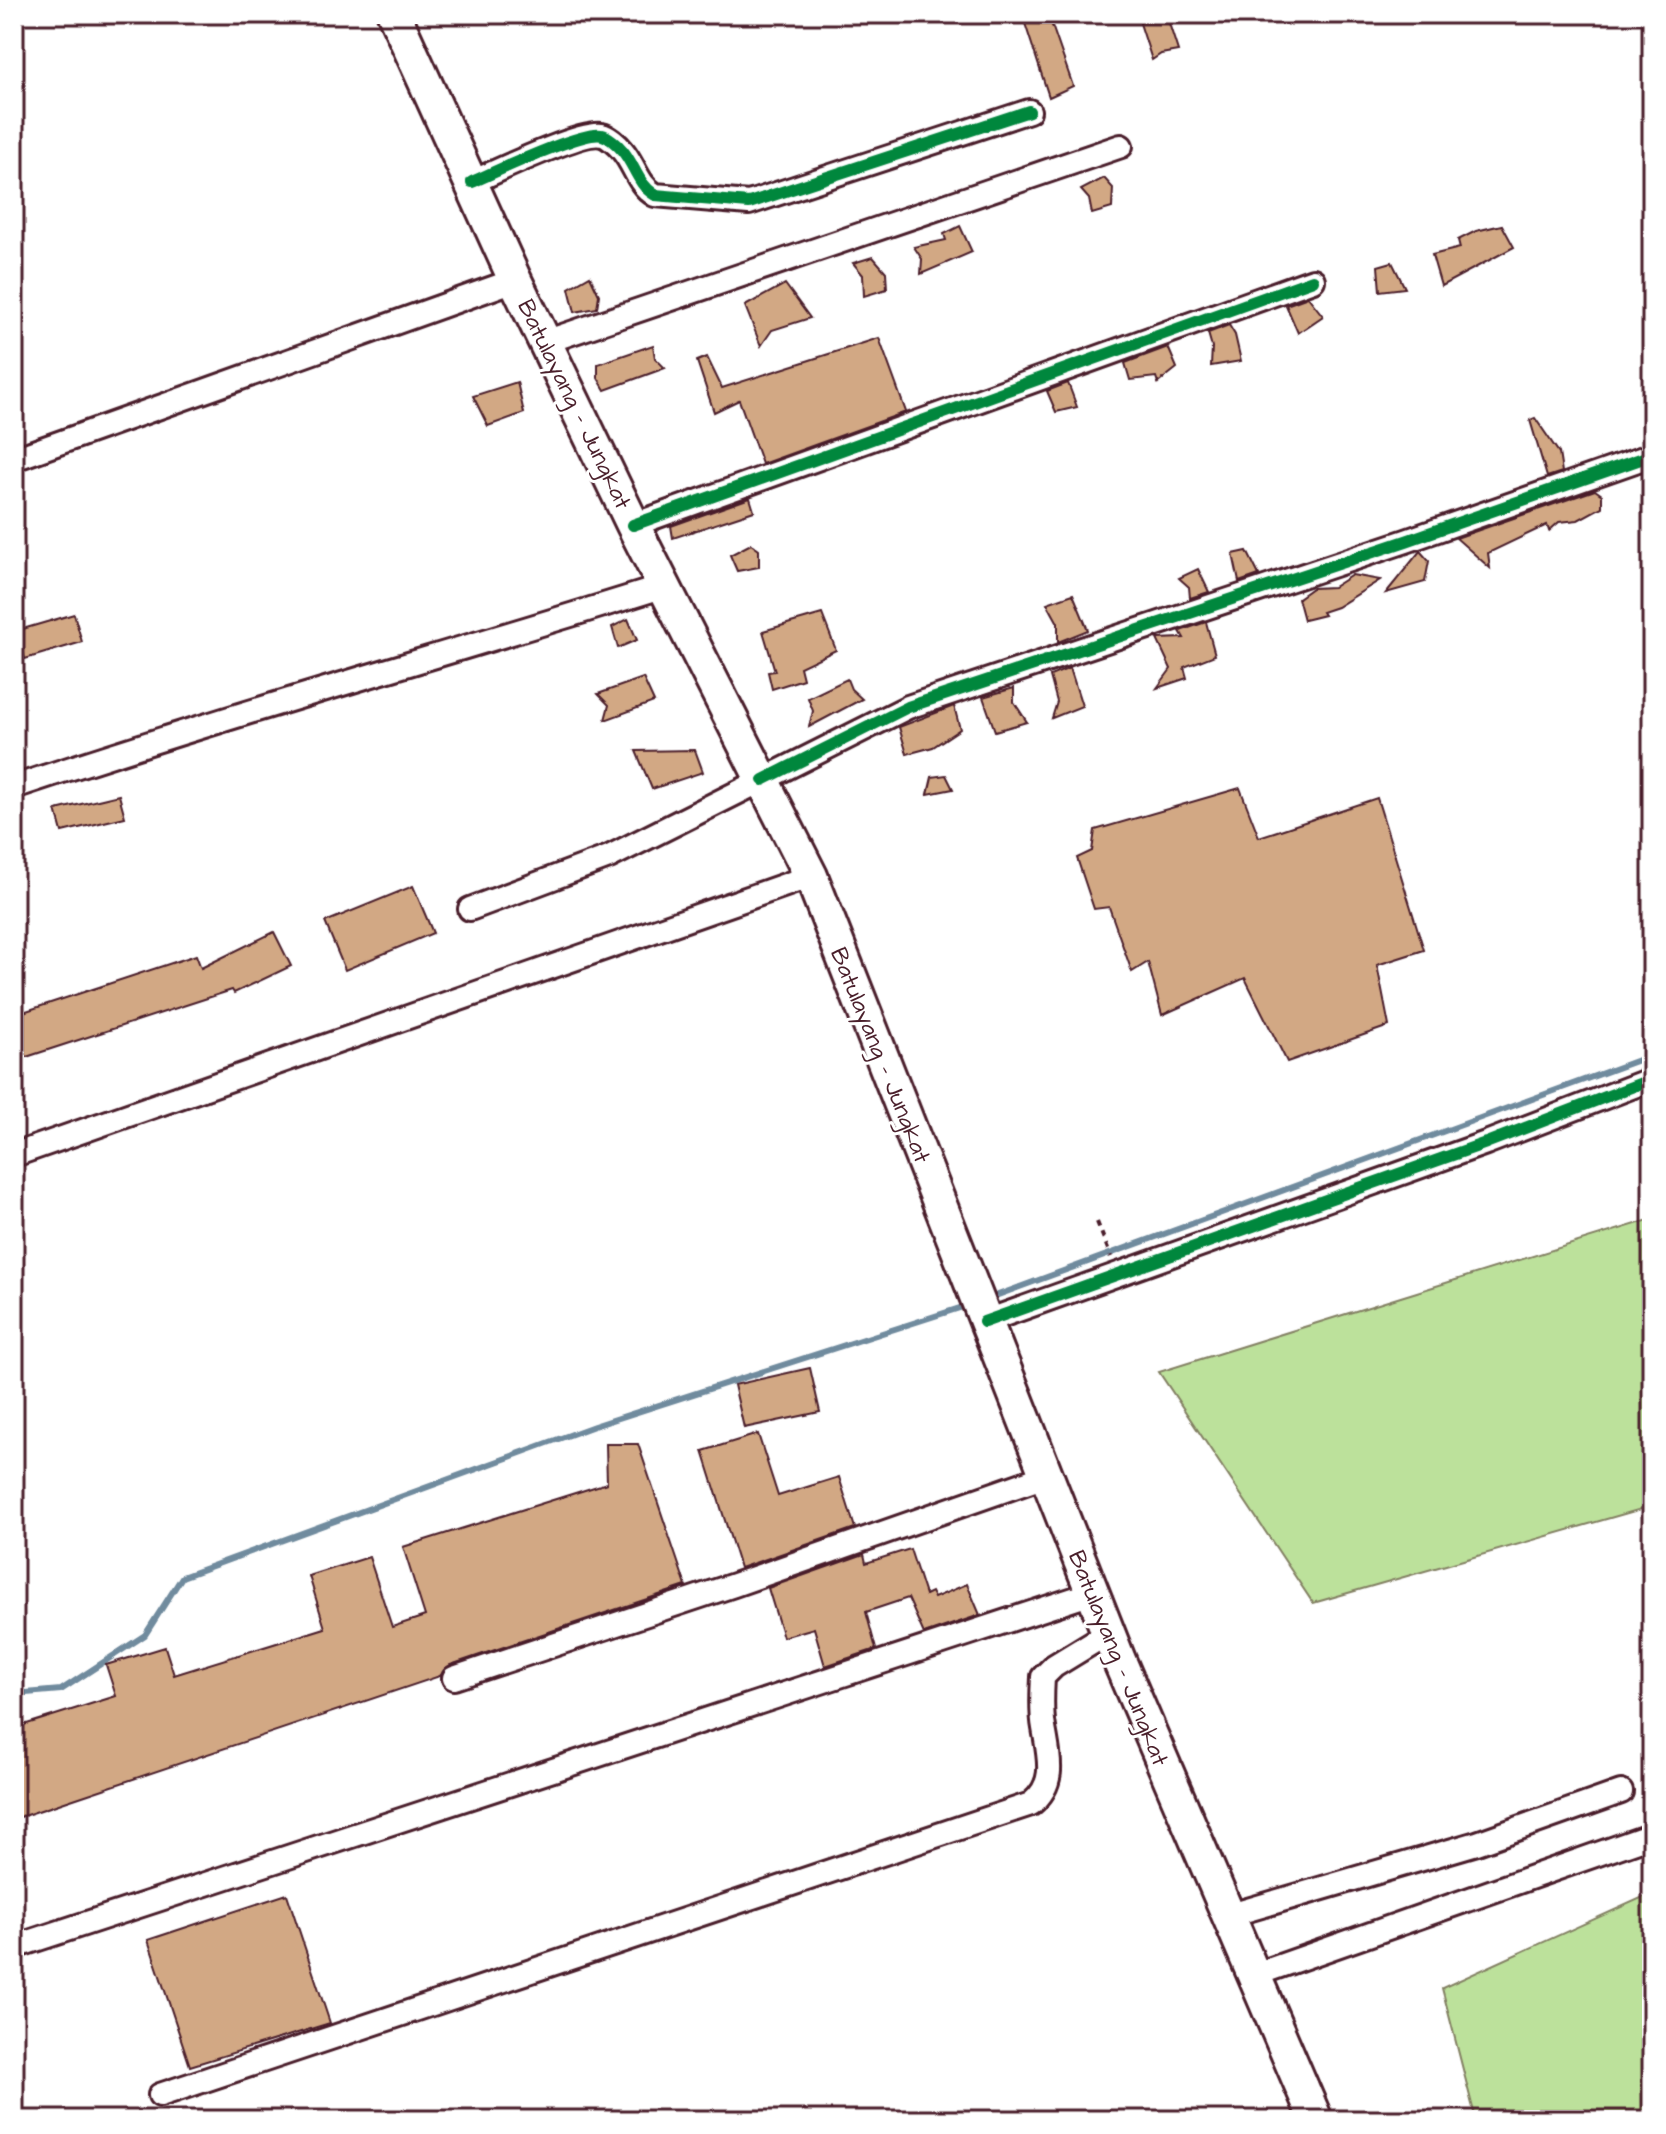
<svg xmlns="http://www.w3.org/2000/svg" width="1666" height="2134" font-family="'Architects Daughter',sans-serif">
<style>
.green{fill:#bce19b;stroke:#838063;stroke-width:2}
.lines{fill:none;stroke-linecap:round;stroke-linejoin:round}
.stream{stroke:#708b9e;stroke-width:6}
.building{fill:#d2a884;stroke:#4a1f2b;stroke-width:2}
.minor-casing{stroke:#4a1f2b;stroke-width:28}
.highway-casing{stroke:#4a1f2b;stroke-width:38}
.path{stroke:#4a1f2b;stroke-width:4;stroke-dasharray:6 6;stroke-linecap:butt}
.minor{stroke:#fff;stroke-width:22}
.highway{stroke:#fff;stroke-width:32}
.cycleway-casing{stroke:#fff;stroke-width:17}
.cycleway{stroke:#00873e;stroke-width:12}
.labels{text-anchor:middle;stroke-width:6;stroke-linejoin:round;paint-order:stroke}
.street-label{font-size:24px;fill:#4a1f2b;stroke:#fff}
</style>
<rect width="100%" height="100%" fill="#fff"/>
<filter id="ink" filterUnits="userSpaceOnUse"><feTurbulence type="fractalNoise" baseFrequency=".0125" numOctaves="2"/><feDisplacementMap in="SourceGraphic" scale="16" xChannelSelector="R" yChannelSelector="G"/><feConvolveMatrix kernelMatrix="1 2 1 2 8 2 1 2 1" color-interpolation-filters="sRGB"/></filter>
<g filter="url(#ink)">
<g class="green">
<polygon points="1652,1219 1652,1506 1313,1603 1159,1372"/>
<polygon points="1652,1893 1652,2120 1476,2120 1442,1988"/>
</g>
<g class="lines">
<g class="stream">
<polyline points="987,1299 1652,1055"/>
<polyline points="14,1694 61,1690 145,1635 182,1577 594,1426 969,1305"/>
</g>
</g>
<g class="building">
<polygon points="1022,14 1048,14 1073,86 1049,97"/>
<polygon points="1137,14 1166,14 1178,51 1161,54 1152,60"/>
<polygon points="1104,178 1113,188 1112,208 1092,214 1089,199 1081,190"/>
<polygon points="1502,225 1514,247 1441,286 1432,255 1460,248 1458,240 1476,231"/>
<polygon points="960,226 972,252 921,274 922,259 914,247 946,240 944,234"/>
<polygon points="873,257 886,272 887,289 864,296 863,275 853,263"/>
<polygon points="1392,262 1405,288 1380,291 1378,266"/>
<polygon points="590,276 599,295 597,308 575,312 569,288"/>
<polygon points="785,284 810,318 772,330 761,346 745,306"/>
<polygon points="1308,297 1323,316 1298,333 1286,305"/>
<polygon points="1229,325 1235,335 1241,361 1211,366 1212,347 1208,333"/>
<polygon points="879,338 906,412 762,464 739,400 714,412 697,361 707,357 722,388"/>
<polygon points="653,345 655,358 665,368 605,390 598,378 598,364"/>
<polygon points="1168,347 1177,368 1158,383 1156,377 1130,380 1125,363"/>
<polygon points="517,382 524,413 488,426 473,396"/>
<polygon points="1068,383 1077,407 1056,412 1047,391"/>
<polygon points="1535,418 1559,453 1562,472 1547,477 1530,420"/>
<polygon points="1595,490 1602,495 1602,507 1578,520 1559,522 1549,531 1547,525 1488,553 1490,568 1456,538"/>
<polygon points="750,498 754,511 673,538 671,526"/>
<polygon points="751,544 759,550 759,567 737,571 730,555"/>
<polygon points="1247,551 1259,575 1239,582 1233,554"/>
<polygon points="1420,551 1429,561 1425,582 1386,593"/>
<polygon points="1198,569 1209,592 1190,598 1189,587 1179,578"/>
<polygon points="1352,575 1380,580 1337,607 1322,612 1324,615 1304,620 1298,598 1312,588 1333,587"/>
<polygon points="1073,594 1088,630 1058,642 1058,623 1047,603"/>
<polygon points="74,614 82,642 25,659 16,631"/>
<polygon points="822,614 836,650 800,667 803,679 772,689 768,672 775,671 763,631"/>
<polygon points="628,619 637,640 618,648 612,627"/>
<polygon points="1206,622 1215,655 1184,667 1187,678 1157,688 1171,669 1157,639 1184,638 1180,631"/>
<polygon points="1070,668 1082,706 1052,718 1057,702 1050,676"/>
<polygon points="643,678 654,702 605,720 609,705 598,694"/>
<polygon points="847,679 851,689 862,699 809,727 813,711 808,698"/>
<polygon points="1014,688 1014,702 1027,722 995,731 983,697"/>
<polygon points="954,706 960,729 933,747 907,754 899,727"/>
<polygon points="695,750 703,772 652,789 636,751"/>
<polygon points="946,775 953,789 928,794 932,777"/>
<polygon points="1240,788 1259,837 1377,798 1424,950 1377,965 1389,1026 1287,1062 1245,978 1162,1015 1148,962 1132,972 1109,907 1094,909 1077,858 1092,851 1095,830"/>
<polygon points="119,795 125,817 62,832 56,810"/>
<polygon points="413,886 433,933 345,970 325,922"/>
<polygon points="274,932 291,966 234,993 232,990 14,1061 14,1015 196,955 201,968"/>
<polygon points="810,1368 820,1412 744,1428 734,1385"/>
<polygon points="758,1434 778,1496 839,1477 855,1528 740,1568 703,1451"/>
<polygon points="606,1444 638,1444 686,1586 450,1665 440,1676 14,1819 14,1728 116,1696 106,1665 165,1647 174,1675 325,1628 309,1576 369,1557 392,1627 425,1616 403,1547 607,1483"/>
<polygon points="910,1549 925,1595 931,1592 934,1598 967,1584 980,1615 924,1634 908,1598 866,1612 876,1649 825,1666 814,1628 783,1637 768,1588 864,1554 866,1563"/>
<polygon points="287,1894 330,2023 190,2066 148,1940"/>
</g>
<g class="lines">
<g class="minor-casing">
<g id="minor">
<path d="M472,182C495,172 583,130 602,135C608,136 618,145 622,150C635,165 637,184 655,195L749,203L1029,111"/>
<polyline points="545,342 1121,146"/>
<polyline points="14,459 515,280"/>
<polyline points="633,525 1313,280"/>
<path d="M14,787C229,715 448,654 665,586"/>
<polyline points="470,909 609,857 908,707 1406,541 1652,455"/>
<polyline points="14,1155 811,876"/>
<polyline points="984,1322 1486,1143 1652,1079"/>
<polyline points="454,1678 734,1585 1045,1476"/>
<polyline points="1227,1916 1477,1843 1621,1792"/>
<polyline points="20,1945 1092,1593"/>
<polyline points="1254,1975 1652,1835"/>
<path d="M160,2095L1031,1804C1057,1783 1049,1758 1044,1728C1041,1712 1042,1694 1043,1677L1054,1666L1108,1633"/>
</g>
</g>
<g class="highway-casing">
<polyline id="highway" points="394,14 515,280 633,525 811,876 1119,1660 1316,2120"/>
</g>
<polyline class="path" points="1097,1222 1111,1257"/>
<use href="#minor" class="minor"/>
<use href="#highway" class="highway"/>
<g class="cycleway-casing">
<g id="cycleway">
<path d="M472,182C495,172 583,130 602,135C608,136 618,145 622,150C635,165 637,184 655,195L749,203L1029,111"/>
<polyline points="633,525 1313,280"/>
<polyline points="763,780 908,707 1406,541 1652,455"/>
<polyline points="984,1322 1486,1143 1652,1079"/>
</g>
</g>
<use href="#cycleway" class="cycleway"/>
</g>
</g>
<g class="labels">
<g class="street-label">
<text transform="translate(575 404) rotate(64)" y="8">Batulayang - Jungkat</text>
<text transform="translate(881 1055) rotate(68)" y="8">Batulayang - Jungkat</text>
<text transform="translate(1119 1658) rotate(68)" y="8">Batulayang - Jungkat</text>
</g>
</g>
<rect width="1666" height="2134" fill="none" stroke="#fff" stroke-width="48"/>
<rect x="24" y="24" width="1618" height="2086" fill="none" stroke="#4a1f2b" stroke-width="3" filter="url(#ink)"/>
</svg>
